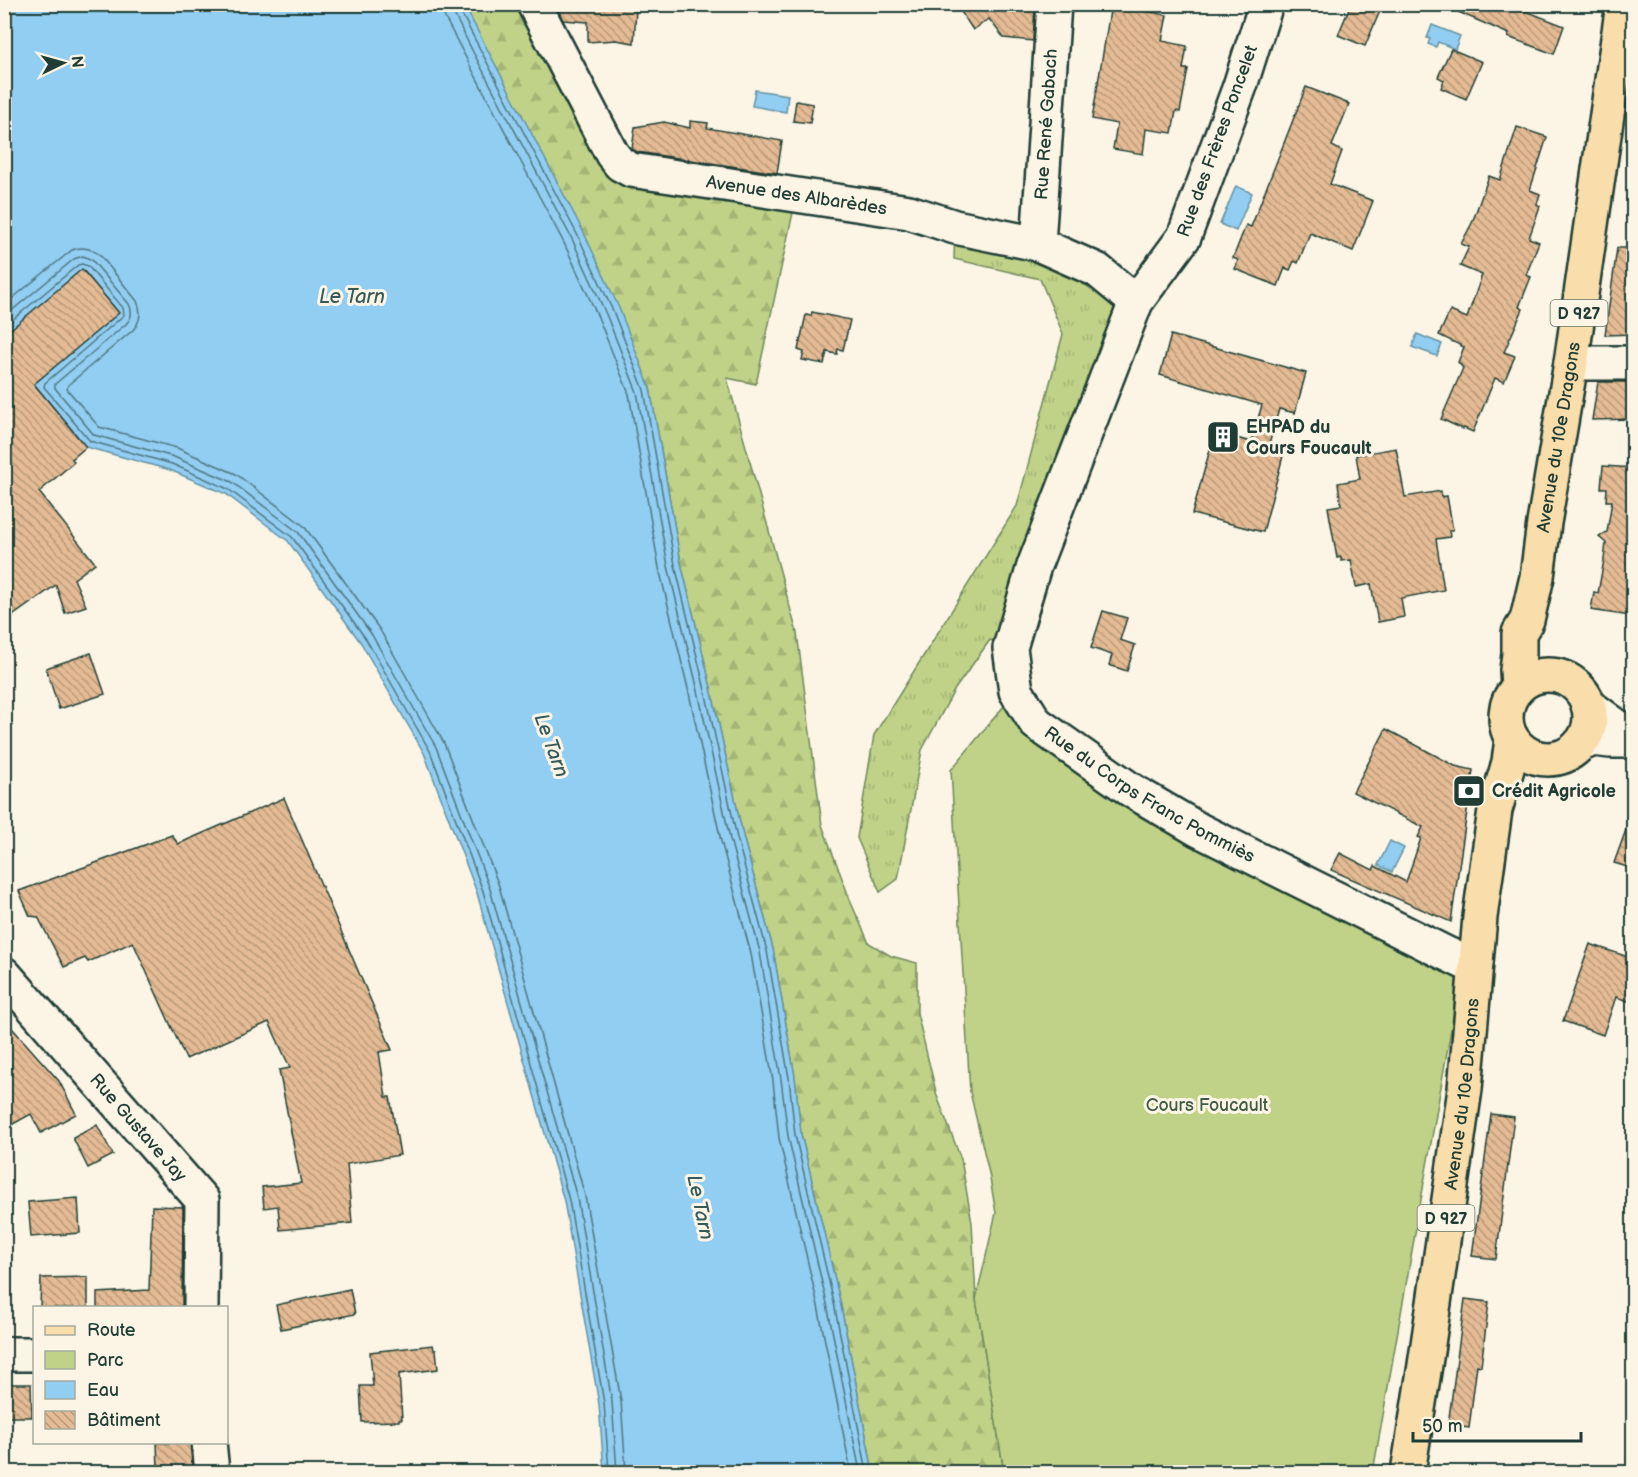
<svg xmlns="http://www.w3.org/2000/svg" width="1638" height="1477" font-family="'Balsamiq Sans',sans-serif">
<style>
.grass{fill:url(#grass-tufts);stroke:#6f885e;stroke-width:1.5}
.forest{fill:url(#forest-firs);stroke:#6f885e;stroke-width:1.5}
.park{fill:#bfd287;stroke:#6f885e;stroke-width:1.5}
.water{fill:#92cdf2;stroke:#6493a6;stroke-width:1.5}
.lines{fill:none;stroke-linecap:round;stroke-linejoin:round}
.shore{stroke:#4d7780;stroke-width:1.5}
.building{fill:url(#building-back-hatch);stroke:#1f3d34;stroke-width:1.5}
.minor-casing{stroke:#1f3d34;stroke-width:38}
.major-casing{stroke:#1f3d34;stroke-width:38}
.minor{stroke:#fcf5e5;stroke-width:33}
.major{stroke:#f9deab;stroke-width:33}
.labels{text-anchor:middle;stroke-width:6;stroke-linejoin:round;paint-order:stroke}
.shield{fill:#fcf5e5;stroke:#617469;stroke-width:1.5}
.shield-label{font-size:16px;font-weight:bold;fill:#1f3d34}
.street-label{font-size:18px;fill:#1f3d34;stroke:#fcf5e5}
.poi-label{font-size:18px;font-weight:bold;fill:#1f3d34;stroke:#fcf5e5;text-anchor:start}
.park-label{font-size:18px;fill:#3f5b45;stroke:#fcf5e5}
.water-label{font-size:20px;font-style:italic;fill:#365a5a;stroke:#fcf5e5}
</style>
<defs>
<pattern id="grass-tufts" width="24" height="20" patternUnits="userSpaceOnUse" patternTransform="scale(1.5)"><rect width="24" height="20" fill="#bfd287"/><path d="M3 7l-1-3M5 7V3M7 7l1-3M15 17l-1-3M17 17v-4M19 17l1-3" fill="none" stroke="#a4b575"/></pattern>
<pattern id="forest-firs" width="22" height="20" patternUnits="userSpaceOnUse" patternTransform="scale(1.5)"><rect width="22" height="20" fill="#bfd287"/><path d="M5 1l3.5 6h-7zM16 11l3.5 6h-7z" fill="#a4b575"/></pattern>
<pattern id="building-back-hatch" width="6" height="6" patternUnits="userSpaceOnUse" patternTransform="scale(1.5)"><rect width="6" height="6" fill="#e4bb94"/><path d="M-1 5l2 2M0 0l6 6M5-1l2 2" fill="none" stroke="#b8997a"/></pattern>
</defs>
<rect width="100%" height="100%" fill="#fcf5e5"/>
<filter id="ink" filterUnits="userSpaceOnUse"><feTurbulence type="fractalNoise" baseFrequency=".0167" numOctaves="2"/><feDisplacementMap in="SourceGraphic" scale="12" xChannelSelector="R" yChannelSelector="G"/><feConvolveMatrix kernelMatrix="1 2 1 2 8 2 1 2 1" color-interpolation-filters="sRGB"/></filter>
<g filter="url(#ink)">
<polygon class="grass" points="955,227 1136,302 1010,648 990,640 955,689 922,750 898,879 880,892 857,838 874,735 1017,506 1063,334 1040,279 954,259"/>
<polygon class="forest" points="464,5 534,5 612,154 794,208 756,384 727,378 797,633 822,825 852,905 869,943 891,956 917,963 917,1013 937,1096 961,1159 972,1223 976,1299 1004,1472 873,1472 840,1301 801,1134 795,1077 773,949 743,836 711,688 681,563 650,388"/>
<polygon class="park" points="1004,706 1044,749 1217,857 1461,973 1373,1472 1004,1472 976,1299 996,1213 989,1173 970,1092 951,770"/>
<g class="water">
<polygon points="5,5 464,5 584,233 619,308 650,388 681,563 711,688 743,836 773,949 795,1077 801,1134 840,1301 873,1472 604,1472 599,1404 564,1201 477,893 424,753 361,643 288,541 226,494 170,470 86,447 34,384 118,313 83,270 5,335"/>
<polygon points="1432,25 1460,36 1455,49 1438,42 1436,47 1428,44 1430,39 1427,38"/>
<polygon points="755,90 788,95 786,112 752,106"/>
<polygon points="1236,186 1252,193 1236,231 1220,224"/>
<polygon points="1417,334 1442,344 1437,356 1412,347"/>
<polygon points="1390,841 1404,848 1392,872 1378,865"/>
</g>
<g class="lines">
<g class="shore">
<polyline points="442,4 444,16 465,56 564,243 598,317 629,394 659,568 689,693 721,841 751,954 773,1081 779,1138 818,1306 851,1472"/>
<polyline points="451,4 453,12 473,52 572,239 606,314 637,392 668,566 698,691 730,839 760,952 781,1079 788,1136 827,1304 860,1472"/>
<polyline points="459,4 459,9 578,236 613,311 644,390 675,565 705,690 737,838 767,951 789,1078 795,1135 834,1303 867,1472"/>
<path d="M4,305L72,250C82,246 91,248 100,255L137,301C142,312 141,321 133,330L68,385L67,389L99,427L177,448L236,474L304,526L380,630L444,743L499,886L585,1196L621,1401L626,1472"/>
<path d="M4,317L74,259L83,256L92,260L129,304C133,312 132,318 126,324L55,384V388L94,435L174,457L232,482L298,532L372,635L436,747L490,889L577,1198L612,1402L617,1472"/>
<polyline points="4,327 78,265 82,264 88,266 123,308 124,315 45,383 44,387 90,441 172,464 228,489 292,537 366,639 430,751 483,891 569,1200 604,1403 609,1472"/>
</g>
</g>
<g class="building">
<polygon points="555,4 604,4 636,9 634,43 616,40 588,42 588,22 563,20"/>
<polygon points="956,4 1016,4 1035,7 1033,41 1004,38 989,19 973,30"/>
<polygon points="1351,4 1383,4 1365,46 1338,35"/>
<polygon points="1440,4 1508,4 1564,26 1554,54 1508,37 1509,34"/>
<polygon points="1111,5 1167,15 1162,41 1187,46 1183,69 1188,69 1180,112 1176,111 1172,133 1146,129 1143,154 1113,149 1117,124 1092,119"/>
<polygon points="1451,49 1482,62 1466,99 1441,88 1444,80 1438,77"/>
<polygon points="1306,87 1349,104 1332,146 1342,151 1330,184 1373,201 1353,251 1310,233 1298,263 1294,261 1290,270 1285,268 1278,286 1235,269 1238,260 1233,258 1246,225 1251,227"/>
<polygon points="796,101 813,104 810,123 793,121"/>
<polygon points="690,121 708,123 707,128 782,141 777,173 637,152 632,149 635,127 664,122 690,128"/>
<polygon points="1517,127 1547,137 1530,190 1540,194 1537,204 1540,206 1529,238 1539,242 1526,275 1531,277 1519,307 1523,309 1504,352 1515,356 1504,382 1495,378 1473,432 1464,428 1463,429 1441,419 1463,368 1458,362 1464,347 1439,335 1450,311 1467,318 1482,275 1460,266 1469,247 1461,244 1472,223 1489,176 1500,180"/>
<polygon points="1617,248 1634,248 1634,334 1605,335"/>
<polygon points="82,269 119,313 34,384 86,447 72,459 74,462 39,492 95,563 74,579 86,606 65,613 56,585 4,622 4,335"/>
<polygon points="812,312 850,320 843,350 838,349 837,354 827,352 824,364 802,360 804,352 798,350 806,315 811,316"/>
<polygon points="1171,335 1306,373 1295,413 1279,409 1268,448 1284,452 1263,532 1192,514 1215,432 1251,442 1262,405 1160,375"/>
<polygon points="1598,382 1634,382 1634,419 1592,420"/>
<polygon points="1396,448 1405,497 1441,491 1442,497 1447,496 1453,530 1449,531 1450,537 1436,539 1444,590 1401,598 1404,617 1378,622 1371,584 1356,587 1351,560 1341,561 1341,557 1337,558 1328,507 1341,505 1338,483 1360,479 1356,455"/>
<polygon points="1603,466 1634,468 1634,597 1630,616 1591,610 1594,592 1598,593 1604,560 1606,543 1599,537 1607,532 1612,501 1606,501 1607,488 1601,488"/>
<polygon points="1103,611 1127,618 1120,640 1135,645 1127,671 1109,665 1112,655 1091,648"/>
<polygon points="91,653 105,694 59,709 46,668"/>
<polygon points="1386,729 1455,766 1473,770 1451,922 1331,870 1340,853 1373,870 1375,866 1406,882 1421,838 1418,837 1423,827 1353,792"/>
<polygon points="284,798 392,1050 379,1052 386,1097 390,1097 400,1155 347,1164 352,1223 280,1230 278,1206 264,1208 262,1187 301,1183 279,1070 290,1068 269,1022 186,1059 133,942 88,962 85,958 64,967 38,917 30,916 19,891 172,835 178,844"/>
<polygon points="1631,816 1634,816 1634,869 1614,863"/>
<polygon points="1590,944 1634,959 1634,1003 1616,997 1603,1035 1563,1021"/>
<polygon points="4,1019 59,1081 76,1114 41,1133 31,1114 4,1129"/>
<polygon points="1491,1114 1514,1117 1496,1259 1472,1256"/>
<polygon points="97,1125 113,1155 88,1168 73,1138"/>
<polygon points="78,1198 80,1233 31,1237 28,1202"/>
<polygon points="152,1206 183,1207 182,1308 97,1308 97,1293 149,1290"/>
<polygon points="88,1277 88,1308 40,1308 41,1278"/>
<polygon points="350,1289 355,1314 281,1329 276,1305"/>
<polygon points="1465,1299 1489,1302 1481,1366 1477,1365 1469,1428 1448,1425"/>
<polygon points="433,1345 434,1350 436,1350 438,1369 399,1374 402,1419 399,1419 399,1421 362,1422 360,1386 373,1386 370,1352"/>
<polygon points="4,1384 31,1384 32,1417 4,1417"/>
<polygon points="157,1443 190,1443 193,1473 162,1473 162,1468 158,1469"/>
</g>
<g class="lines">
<g class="minor-casing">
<g id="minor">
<path id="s1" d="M534,4L612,154L620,164L631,170L909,212L955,227L1038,244L1097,270L1136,302"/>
<path id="s2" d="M1266,4L1240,86L1184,237L1136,302L1034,566L1010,648L1016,691L1036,723L1131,790L1199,830L1445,953L1464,962H1476"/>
<path id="s3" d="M1038,244L1054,4"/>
<polyline points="1571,363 1634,363"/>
<polyline points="1588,705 1615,725 1634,735"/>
<polyline points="1579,745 1593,739 1610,741 1634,741"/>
<path id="s4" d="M4,974L202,1200L201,1308"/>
<polyline points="4,1354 34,1354"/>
<polyline points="209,1442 212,1472"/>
</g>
</g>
<g class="major-casing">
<g id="major">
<circle cx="1548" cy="717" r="42"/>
<path id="s5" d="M1518,687L1517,670L1519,654V633L1527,620L1537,577L1544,523L1571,363L1623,4"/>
<path id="s6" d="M1408,1472L1425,1365L1465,1089L1480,917L1495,810L1509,762L1512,739"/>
</g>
</g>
<use href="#minor" class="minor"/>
<use href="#major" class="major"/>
</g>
</g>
<defs>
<g id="building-square" transform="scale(1.725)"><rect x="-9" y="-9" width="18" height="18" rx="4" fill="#1f3d34" stroke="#fcf5e5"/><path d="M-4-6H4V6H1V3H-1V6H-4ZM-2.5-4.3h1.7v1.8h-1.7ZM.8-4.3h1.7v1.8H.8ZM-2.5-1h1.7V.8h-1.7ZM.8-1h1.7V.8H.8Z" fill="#fff"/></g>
<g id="bank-square" transform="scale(1.725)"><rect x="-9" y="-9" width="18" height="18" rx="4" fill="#1f3d34" stroke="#fcf5e5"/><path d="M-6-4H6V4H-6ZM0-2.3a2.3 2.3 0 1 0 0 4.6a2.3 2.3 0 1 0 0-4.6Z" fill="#fff"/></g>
</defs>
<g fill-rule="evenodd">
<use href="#building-square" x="1223" y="437"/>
<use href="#bank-square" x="1469" y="791"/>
</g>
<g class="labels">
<g class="shield">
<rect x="1550.5" y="300" width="57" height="26" rx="4.5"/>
<rect x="1417.5" y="1205" width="57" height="26" rx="4.5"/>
</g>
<g class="shield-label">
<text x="1579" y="319">D 927</text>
<text x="1446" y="1224">D 927</text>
</g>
<g class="street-label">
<text dy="6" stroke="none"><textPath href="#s3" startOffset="120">Rue René Gabach</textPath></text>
<text transform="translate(1217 141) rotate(-70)" y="6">Rue des Frères Poncelet</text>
<text dy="6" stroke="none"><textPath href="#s1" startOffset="362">Avenue des Albarèdes</textPath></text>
<text dy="6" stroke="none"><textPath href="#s5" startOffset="255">Avenue du 10e Dragons</textPath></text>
<text dy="6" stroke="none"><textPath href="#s2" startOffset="912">Rue du Corps Franc Pommiès</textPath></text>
<text dy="6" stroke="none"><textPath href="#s6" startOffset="382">Avenue du 10e Dragons</textPath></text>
<text dy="6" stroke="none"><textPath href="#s4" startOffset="204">Rue Gustave Jay</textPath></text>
</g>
<g class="poi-label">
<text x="1246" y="433">EHPAD du<tspan x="1246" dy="21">Cours Foucault</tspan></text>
<text x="1492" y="797">Crédit Agricole</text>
</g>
<g class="park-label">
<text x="1207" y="1111">Cours Foucault</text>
</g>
<g class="water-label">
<text x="352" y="303">Le Tarn</text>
<text transform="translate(552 745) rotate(70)" y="7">Le Tarn</text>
<text transform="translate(701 1207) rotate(78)" y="7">Le Tarn</text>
</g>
</g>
<rect width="1638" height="1477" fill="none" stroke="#fcf5e5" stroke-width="24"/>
<rect x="12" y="12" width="1614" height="1453" fill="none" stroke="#1f3d34" stroke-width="2" filter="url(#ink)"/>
<rect x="33" y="1306" width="195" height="138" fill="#fcf5e5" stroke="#a4ab9e" stroke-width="1.5"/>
<rect x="45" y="1326" width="30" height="9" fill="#f9deab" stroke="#a4ab9e" stroke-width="1.5"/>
<text x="87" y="1336" font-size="18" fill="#1f3d34">Route</text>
<rect x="45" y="1351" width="30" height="18" fill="#bfd287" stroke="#a4ab9e" stroke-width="1.5"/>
<text x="87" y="1366" font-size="18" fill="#1f3d34">Parc</text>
<rect x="45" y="1381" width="30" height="18" fill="#92cdf2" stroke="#a4ab9e" stroke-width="1.5"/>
<text x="87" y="1396" font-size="18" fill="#1f3d34">Eau</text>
<rect x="45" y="1411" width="30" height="18" fill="url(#building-back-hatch)" stroke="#a4ab9e" stroke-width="1.5"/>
<text x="87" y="1426" font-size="18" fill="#1f3d34">Bâtiment</text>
<g transform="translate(63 63) rotate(85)" stroke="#fcf5e5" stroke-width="4.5" paint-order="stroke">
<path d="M0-4.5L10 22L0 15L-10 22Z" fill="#1f3d34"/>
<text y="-9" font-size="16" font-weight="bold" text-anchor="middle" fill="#1f3d34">N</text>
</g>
<path d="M1413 1432v9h168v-9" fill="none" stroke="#1f3d34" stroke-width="3"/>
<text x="1422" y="1432" font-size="18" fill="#1f3d34" stroke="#fcf5e5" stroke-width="4.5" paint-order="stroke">50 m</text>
</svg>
